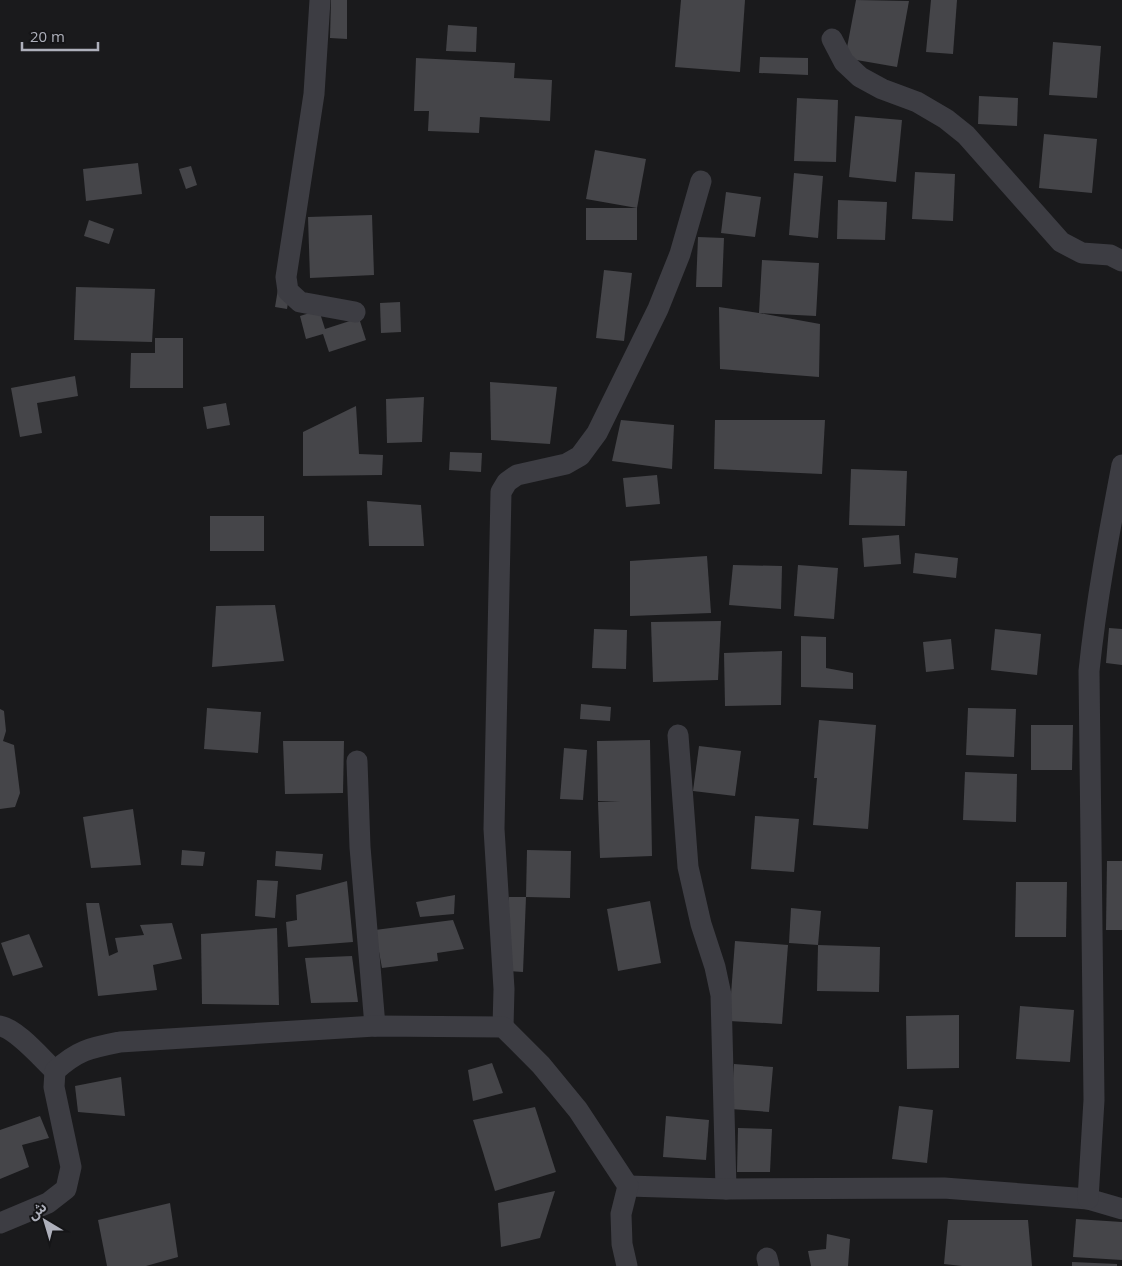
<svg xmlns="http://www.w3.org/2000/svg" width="1122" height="1266" font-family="'Open Sans','Noto Sans Arabic',sans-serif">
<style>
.building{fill:#454549}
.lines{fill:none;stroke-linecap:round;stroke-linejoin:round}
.minor{stroke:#3d3d43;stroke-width:21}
</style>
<rect width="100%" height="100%" fill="#1a1a1c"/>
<g class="building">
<polygon points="331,0 347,0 347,39 330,38"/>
<polygon points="681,0 745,0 740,72 675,67"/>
<polygon points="856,0 909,1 897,67 845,58"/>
<polygon points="931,0 957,0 953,54 926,52"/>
<polygon points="448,25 477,27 476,52 446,51"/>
<polygon points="1053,42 1101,46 1097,98 1049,95"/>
<polygon points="760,57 808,58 808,75 759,73"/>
<polygon points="416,58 515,63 514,78 552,80 550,121 480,117 479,133 428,131 429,111 414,111"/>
<polygon points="979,96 1018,98 1017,126 978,124"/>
<polygon points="797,98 838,100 836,162 794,161"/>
<polygon points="855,116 902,120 896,182 849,177"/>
<polygon points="1044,134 1097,139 1092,193 1039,188"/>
<polygon points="595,150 646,159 637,208 586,199"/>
<polygon points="138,163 142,194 86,201 83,169"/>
<polygon points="191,166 197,185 186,189 179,169"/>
<polygon points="915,172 955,174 953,221 912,219"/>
<polygon points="794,173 823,176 818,238 789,235"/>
<polygon points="726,192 761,197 755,237 721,233"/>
<polygon points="838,200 887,202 885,240 837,239"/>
<rect x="586" y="208" width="51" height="32"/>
<polygon points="372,215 374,275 310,278 308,217"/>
<polygon points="89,220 114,229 109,244 84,236"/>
<polygon points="698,237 724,238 722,287 696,287"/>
<polygon points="762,260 819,263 816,316 759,313 820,324 819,377 720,369 719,307 759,313"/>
<polygon points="604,270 632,273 624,341 596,338"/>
<polygon points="279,283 291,285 287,309 275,307"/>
<polygon points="76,287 155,289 152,342 74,340"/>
<polygon points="400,302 401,332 381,333 380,303"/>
<polygon points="319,310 325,329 359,318 366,340 329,352 323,334 306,339 300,316"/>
<polygon points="155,338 183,338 183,388 130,388 131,353 155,353"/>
<polygon points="75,376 78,396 37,403 42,433 20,437 11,388"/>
<polygon points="490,382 557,387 550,444 491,440"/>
<polygon points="424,397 422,442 387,443 386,399"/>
<polygon points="226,403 230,425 207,429 203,407"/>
<polygon points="356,406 359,454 383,455 382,475 303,476 303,432"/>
<polygon points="621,420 674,425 672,469 612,461"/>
<polygon points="715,420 825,420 822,474 714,469"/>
<polygon points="450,452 482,453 481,472 449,470"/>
<polygon points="851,469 907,471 905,526 849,525"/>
<polygon points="657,475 660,504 626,507 623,478"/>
<polygon points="367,501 421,505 424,546 369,546"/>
<rect x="210" y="516" width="54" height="35"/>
<polygon points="899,535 901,564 864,567 862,538"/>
<polygon points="915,553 958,558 956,578 913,573"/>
<polygon points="707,556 711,613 630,616 630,561"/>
<polygon points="733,565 782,566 781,609 729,605"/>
<polygon points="798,565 838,568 834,619 794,616"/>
<polygon points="275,605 284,661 212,667 216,606"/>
<polygon points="721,621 718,680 653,682 651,622"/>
<polygon points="1109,628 1122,629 1122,665 1106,663"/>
<polygon points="594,629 627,630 626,669 592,668"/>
<polygon points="995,629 1041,634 1037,675 991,670"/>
<polygon points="801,636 826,637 826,668 853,673 853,689 801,687"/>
<polygon points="951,639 954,669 926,672 923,642"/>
<polygon points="782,651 781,705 725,706 724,653"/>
<polygon points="581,704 611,707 610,721 580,719"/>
<polygon points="207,708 261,712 258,753 204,749"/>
<polygon points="968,708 1016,709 1014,757 966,755"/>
<polygon points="0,709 4,711 6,731 3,741 14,745 20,793 15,807 0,809"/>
<polygon points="819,720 876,725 868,829 813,825 817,778 814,778"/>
<polygon points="1031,725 1073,725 1072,770 1031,770"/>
<polygon points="650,740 652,856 600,858 598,802 620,801 598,801 597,741"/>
<polygon points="283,741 344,741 343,793 285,794"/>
<polygon points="699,746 741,751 735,796 693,791"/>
<polygon points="564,748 587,750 583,800 560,799"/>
<polygon points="965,772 1017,774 1016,822 963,820"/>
<polygon points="133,809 141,865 91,868 83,817"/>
<polygon points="755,816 799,819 794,872 751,869"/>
<polygon points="182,850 205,852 203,866 181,865"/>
<polygon points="527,850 571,851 570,898 526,897"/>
<polygon points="276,851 323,854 321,870 275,866"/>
<polygon points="1107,861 1122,861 1122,930 1106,930"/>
<polygon points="257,880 278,881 275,918 255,916"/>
<polygon points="347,881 353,942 288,947 286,922 297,920 296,895"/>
<polygon points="1016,882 1067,882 1066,937 1015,937"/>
<polygon points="455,895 454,914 420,917 416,902"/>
<polygon points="509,897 526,897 523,972 506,971"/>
<polygon points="650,901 661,963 618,971 607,909"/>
<polygon points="86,903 99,903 109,956 118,952 115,938 144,935 140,925 172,923 182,959 153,965 157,990 98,996"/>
<polygon points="791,908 821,911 818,945 789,943"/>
<polygon points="453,920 464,949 437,953 438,961 382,968 375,930"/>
<polygon points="277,928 279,1005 202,1004 201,934"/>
<polygon points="29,934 43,967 13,976 1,943"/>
<polygon points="735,941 788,945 782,1024 729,1021"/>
<polygon points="818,945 880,947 879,992 817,991"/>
<polygon points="352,956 358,1002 311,1003 305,958"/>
<polygon points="1020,1006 1074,1010 1070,1062 1016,1059"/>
<polygon points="959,1015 959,1068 907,1069 906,1016"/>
<polygon points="492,1063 503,1093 473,1101 468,1070"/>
<polygon points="734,1064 773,1067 769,1112 731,1109"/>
<polygon points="121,1077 125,1116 78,1112 75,1086"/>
<polygon points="899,1106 933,1110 927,1163 892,1159"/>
<polygon points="535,1107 556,1172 495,1191 473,1120"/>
<polygon points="40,1116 49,1138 22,1145 29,1167 0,1179 0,1130"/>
<polygon points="666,1116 709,1120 706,1160 663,1157"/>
<polygon points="738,1128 772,1129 770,1172 737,1172"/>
<polygon points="555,1191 540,1238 501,1247 498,1203"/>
<polygon points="170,1203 178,1257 146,1266 107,1266 98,1220"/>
<polygon points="1076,1219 1122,1222 1122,1260 1073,1257"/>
<polygon points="948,1220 1028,1220 1032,1266 962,1266 944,1264"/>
<polygon points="827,1234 850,1239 848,1266 811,1266 808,1251 826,1249"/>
<polygon points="1072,1262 1117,1264 1117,1266 1072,1266"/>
</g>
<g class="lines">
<g class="minor">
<polyline points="320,0 314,94 286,277 288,291 300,302 355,312"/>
<polyline points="832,39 844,62 860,77 882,89 917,102 946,119 966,135 1061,242 1082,253 1110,255 1122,261"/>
<polyline points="678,735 688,867 701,924 715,967 721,995 726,1189"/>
<polyline points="357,761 360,847 375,1026"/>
<path d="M0,1026C17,1029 42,1059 55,1071"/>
<polyline points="503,1027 504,989 494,829 501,492 507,482 517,475 566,464 580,456 597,433 658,309 680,254 701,181"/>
<polyline points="628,1186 726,1189 944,1188 1088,1199 1122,1209"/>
<path d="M1088,1199L1094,1100L1089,671C1096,602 1109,533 1122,465"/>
<path d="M0,1223L48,1203L66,1189L71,1167L54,1087L55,1071C78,1050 90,1048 120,1042L375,1026L503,1027L541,1065L578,1110L628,1186L621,1214L622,1244L627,1266"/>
<polyline points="767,1258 769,1266"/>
</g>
</g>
<g transform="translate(45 1221) rotate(322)" stroke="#151517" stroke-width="4" paint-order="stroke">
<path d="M0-4L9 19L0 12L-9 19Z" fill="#aeb0bb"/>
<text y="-8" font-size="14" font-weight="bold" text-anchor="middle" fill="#aeb0bb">ش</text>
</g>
<path d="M22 42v8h76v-8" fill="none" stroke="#aeb0bb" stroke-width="2.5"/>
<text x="30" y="42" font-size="15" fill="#aeb0bb" stroke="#151517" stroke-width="4" paint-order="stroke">20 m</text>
</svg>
